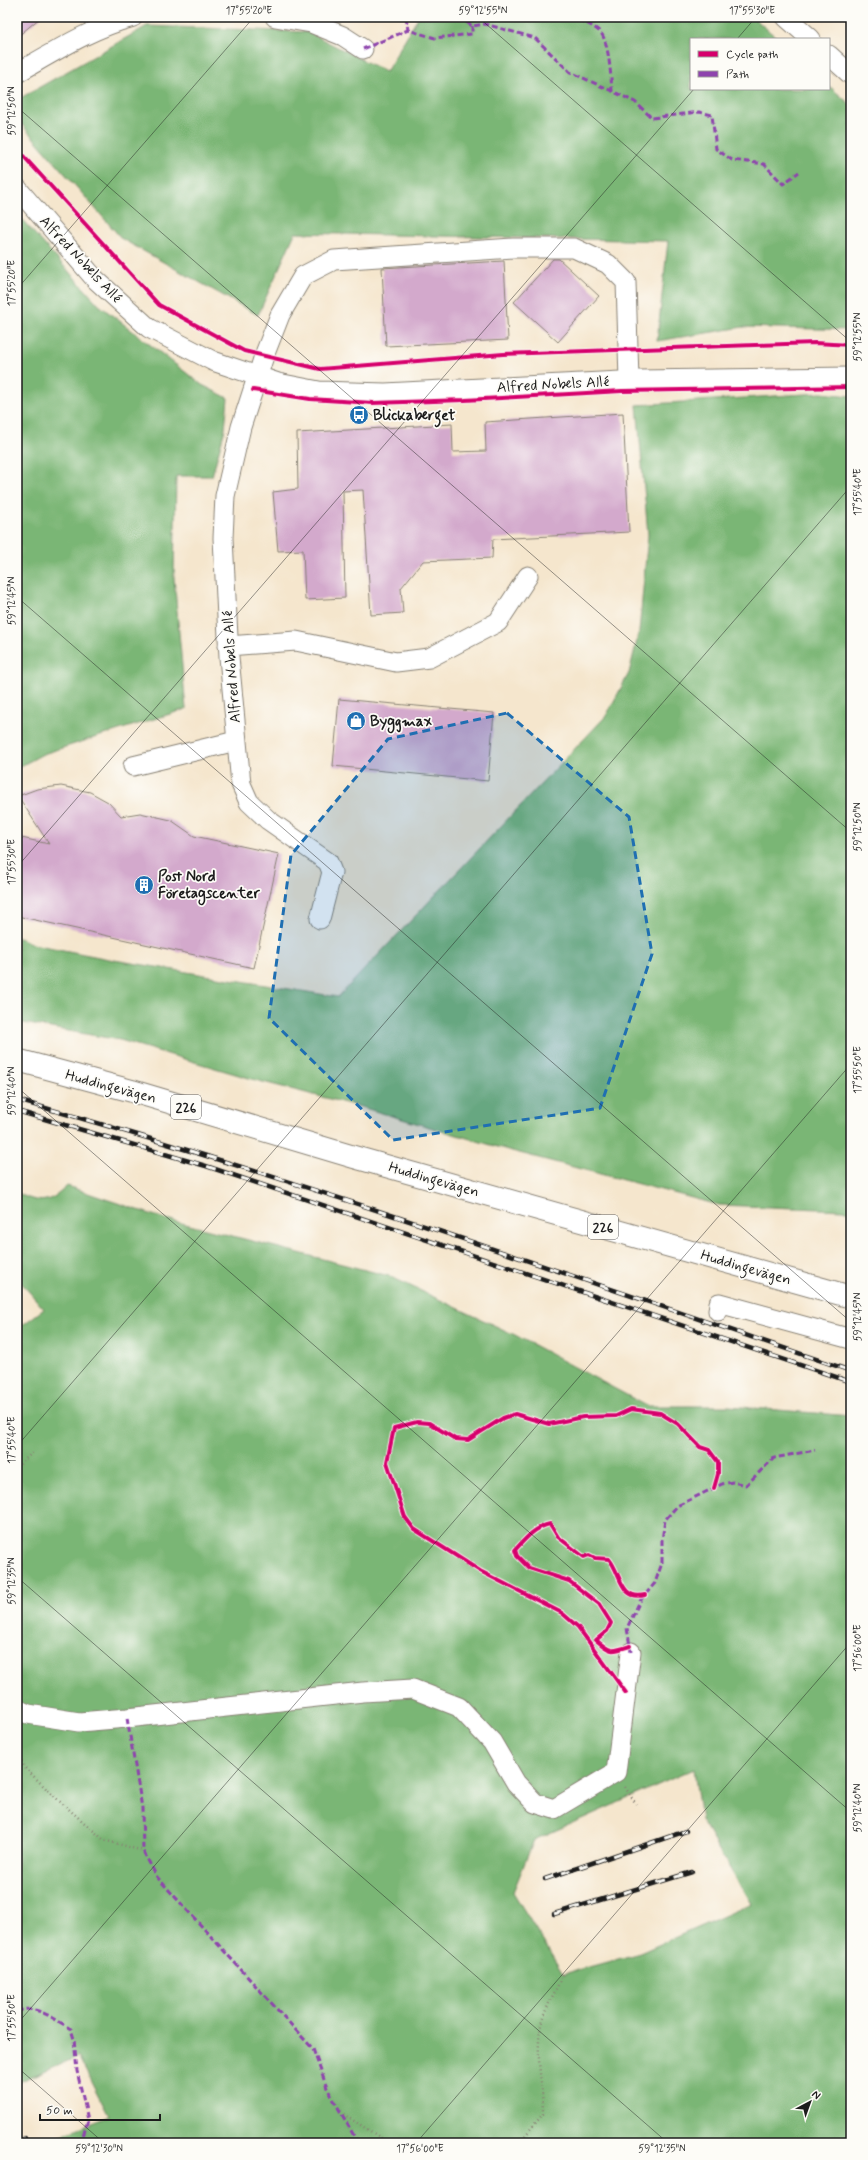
<svg xmlns="http://www.w3.org/2000/svg" width="868" height="2160" font-family="Mynerve,sans-serif">
<style>
.forest{fill:#7ab674;stroke:#4b6948;fill-rule:evenodd}
.building{fill:#d3a9cc}
.lines{fill:none;stroke-linecap:round;stroke-linejoin:round}
.minor-casing{stroke:#888174;stroke-width:21}
.major-casing{stroke:#888174;stroke-width:24}
.path{stroke:#888174;stroke-width:2.5;stroke-dasharray:1 3;stroke-linecap:butt}
.minor{stroke:#fff;stroke-width:19}
.major{stroke:#fff;stroke-width:22}
.rail-casing{stroke:#1c1c1c;stroke-width:4.5}
.rail{stroke:#fdfcf7;stroke-width:3;stroke-dasharray:9;stroke-linecap:butt}
.quiet{stroke:#8e44ad;stroke-width:3;stroke-dasharray:6 3;stroke-linecap:butt}
.cycleway-casing{stroke:#fdfcf7;stroke-width:6}
.cycleway{stroke:#d6006c;stroke-width:4}
.marked{fill:#1f6fb2;fill-opacity:0.2;stroke:#1f6fb2;stroke-width:3;stroke-dasharray:8 5;stroke-linejoin:round}
.ticks{fill:none;stroke:#1c1c1c;stroke-width:1;stroke-opacity:0.45}
.labels{text-anchor:middle;stroke-width:3.5;stroke-linejoin:round;paint-order:stroke}
.shield{fill:#fdfcf7;stroke:#605f5e;stroke-width:1}
.shield-label{font-size:14px;font-weight:bold;fill:#1c1c1c}
.street-label{font-size:15px;fill:#1c1c1c;stroke:#fdfcf7}
.poi-label{font-size:15px;font-weight:bold;fill:#1c1c1c;stroke:#fdfcf7;text-anchor:start}
.neatline{fill:none;stroke:#1c1c1c;stroke-width:1.5}
.ticks-label{font-size:10px;text-anchor:middle;fill:#1c1c1c}
</style>
<rect width="100%" height="100%" fill="#fdfcf7"/>
<filter id="ink" filterUnits="userSpaceOnUse"><feTurbulence type="fractalNoise" baseFrequency=".025" numOctaves="2"/><feDisplacementMap in="SourceGraphic" scale="8" xChannelSelector="R" yChannelSelector="G"/><feConvolveMatrix kernelMatrix="1 2 1 2 8 2 1 2 1" color-interpolation-filters="sRGB"/></filter>
<filter id="wash" filterUnits="userSpaceOnUse"><feTurbulence type="fractalNoise" baseFrequency=".012" numOctaves="4" result="noise"/><feDisplacementMap in="SourceGraphic" scale="16" xChannelSelector="R" yChannelSelector="G"/><feGaussianBlur stdDeviation="0.9" result="paint"/><feColorMatrix in="noise" values="0 0 0 0 0 0 0 0 0 0 0 0 0 0 0 0 0 1.4 0 .05"/><feComposite in="paint" operator="in"/></filter>
<g filter="url(#wash)">
<rect width="100%" height="100%" fill="#f5e6cd"/>
<g class="forest">
<polygon points="418,17 753,17 778,39 691,39 691,89 829,89 829,86 851,105 851,330 743,327 657,341 668,241 295,233 258,315 122,239 17,119 17,100 147,26 308,32 386,72"/>
<polygon points="17,214 99,305 202,385 228,398 225,429 212,476 176,476 174,578 186,709 43,754 17,768"/>
<polygon points="821,393 851,396 851,1213 844,1210 719,1205 508,1150 361,1107 259,1081 120,1040 17,1022 17,937 33,944 114,960 338,997 606,716 629,673 639,632 648,535 637,405"/>
<path d="M67,1186L162,1218L389,1276L515,1335L647,1406H729L851,1416V2143H41L109,2116L78,2056L17,2083V1329L44,1309L17,1278V1193C40,1204 49,1204 67,1186ZM694,1769L701,1820L751,1904L640,1953L563,1974L513,1892L534,1840Z"/>
</g>
<g id="blocks">
<g class="building">
<polygon points="17,17 41,17 17,37"/>
<polygon points="553,259 559,259 599,296 558,342 514,302"/>
<polygon points="504,261 508,340 386,346 382,268"/>
<polygon points="623,413 629,532 493,539 492,558 423,561 401,588 403,613 371,615 363,490 343,491 345,598 305,600 303,550 278,551 273,492 298,489 297,433 452,424 453,452 486,451 485,422"/>
<polygon points="339,699 494,713 488,781 333,766"/>
<polygon points="61,786 90,792 108,802 121,816 140,813 171,820 194,836 279,854 254,968 17,916 17,837 49,844 18,796 37,789"/>
</g>
</g>
</g>
<g filter="url(#ink)">
<use href="#blocks" fill-opacity="0" stroke="#888174" stroke-width="1"/>
<g class="lines">
<g class="minor-casing">
<g id="minor">
<polyline points="275,17 311,23 343,36 363,49"/>
<polyline points="786,17 811,39"/>
<polyline points="829,55 851,75"/>
<path d="M17,73C54,52 91,28 133,17"/>
<polyline points="17,188 95,279 149,328 213,361 278,383 319,391 385,393 640,380 851,377"/>
<polyline points="228,646 296,641 396,662 429,658 498,622 528,576"/>
<polyline points="133,766 236,741"/>
<polyline points="320,919 332,872 328,862 268,820 249,802 241,784 229,657 223,538 225,496 241,427 264,356 280,315 303,276 334,260 513,248 574,248 608,264 626,282 629,380"/>
<polyline points="718,1311 719,1303 851,1339"/>
<polyline points="17,1709 28,1714 79,1722 127,1718 363,1692 413,1689 459,1707 492,1742 516,1783 535,1803 554,1809 616,1772 631,1652"/>
</g>
</g>
<g class="major-casing">
<polyline id="major" points="17,1060 132,1091 354,1157 851,1297"/>
</g>
<g class="path">
<polyline points="17,1467 34,1451"/>
<polyline points="17,1750 24,1767 56,1798 104,1840 143,1851"/>
<polyline points="625,1787 636,1804"/>
<polyline points="340,2112 389,2143"/>
<path d="M511,2143L523,2138L543,2114C543,2084 535,2055 541,2025C544,2010 557,1989 563,1974"/>
</g>
<use href="#minor" class="minor"/>
<use href="#major" class="major"/>
<g class="rail-casing">
<g id="rail">
<path d="M17,1100C299,1179 574,1277 851,1371"/>
<polyline points="17,1111 206,1166 851,1382"/>
<polyline points="545,1879 686,1831"/>
<polyline points="554,1914 692,1872"/>
<polyline points="17,2141 25,2138"/>
</g>
</g>
<use href="#rail" class="rail"/>
<g class="quiet">
<polyline points="406,17 408,30 435,38 472,34 472,26"/>
<polyline points="459,17 472,26 485,24 535,38 570,72 612,91"/>
<path d="M570,17C581,21 592,24 601,33C609,43 611,78 612,91L635,102L652,118L699,112L712,115L716,149L732,160L764,164L783,184L799,172"/>
<polyline points="363,49 408,30"/>
<polyline points="631,1652 627,1628 640,1601 655,1583 662,1563 662,1540 665,1520 677,1506 722,1484 733,1482 746,1485 774,1458 815,1450"/>
<polyline points="127,1718 142,1808 143,1851 157,1877 313,2049 327,2088 358,2143"/>
<path d="M17,2012C34,2002 57,2021 71,2029L74,2039L77,2071L88,2120L81,2143"/>
</g>
<g class="cycleway-casing">
<g id="cycleway">
<polyline points="17,149 159,305 244,351 320,369 503,354 815,343 851,345"/>
<polyline points="253,390 310,399 373,403 465,400 622,391 851,387"/>
<path d="M630,1646C612,1652 611,1653 596,1640L607,1631L611,1623L599,1604L569,1581L529,1568L517,1556L515,1550C525,1539 535,1527 550,1524L558,1537L584,1557L589,1555L595,1558L609,1559C621,1573 620,1601 645,1595"/>
<polyline points="626,1693 578,1627 562,1613 480,1571 414,1529 405,1517 387,1462 394,1428 417,1422 429,1423 455,1439 468,1440 503,1418 515,1414 549,1424 583,1417 616,1416 631,1409 660,1413 678,1424 700,1447 709,1450 718,1462 718,1474 714,1488"/>
</g>
</g>
<use href="#cycleway" class="cycleway"/>
</g>
</g>
<path class="marked" d="M507,713L629,817L652,954L600,1108L393,1140L269,1018L291,855L388,739Z"/>
<path class="ticks" d="M478,17L851,342M737,39L756,17M17,107L851,832M17,289L254,17M17,597L851,1322M17,867L694,89M17,1087L851,1812M17,1446L851,486M17,1577L668,2143M17,2024L851,1064M17,2067L104,2143M416,2143L851,1642"/>
<defs>
<g id="bus-disc" transform="scale(1)"><circle r="9.5" fill="#1f6fb2" stroke="#fdfcf7"/><path d="M-5-6H5V4H4V6H2V4H-2V6H-4V4H-5ZM-3.5-4V0h7V-4ZM-3.5 1.2v1.5H-2V1.2ZM2 1.2v1.5H3.5V1.2Z" fill="#fff"/></g>
<g id="shop-disc" transform="scale(1)"><circle r="9.5" fill="#1f6fb2" stroke="#fdfcf7"/><path d="M-5-2.5h2.3a2.7 3.5 0 0 1 5.4 0H5L5.5 6h-11ZM-1.5-2.5h3a1.5 2.3 0 0 0-3 0Z" fill="#fff"/></g>
<g id="building-disc" transform="scale(1)"><circle r="9.5" fill="#1f6fb2" stroke="#fdfcf7"/><path d="M-4-6H4V6H1V3H-1V6H-4ZM-2.5-4.3h1.7v1.8h-1.7ZM.8-4.3h1.7v1.8H.8ZM-2.5-1h1.7V.8h-1.7ZM.8-1h1.7V.8H.8Z" fill="#fff"/></g>
</defs>
<g fill-rule="evenodd">
<use href="#bus-disc" x="359" y="415"/>
<use href="#shop-disc" x="356" y="721"/>
<use href="#building-disc" x="144" y="885"/>
</g>
<g class="labels">
<g class="shield">
<rect x="171" y="1095" width="30" height="24" rx="3"/>
<rect x="588" y="1215" width="30" height="24" rx="3"/>
</g>
<g class="shield-label">
<text x="186" y="1112">226</text>
<text x="603" y="1232">226</text>
</g>
<g class="street-label">
<text transform="translate(81 259) rotate(47)" y="5">Alfred Nobels Allé</text>
<text transform="translate(553 384) rotate(-3)" y="5">Alfred Nobels Allé</text>
<text transform="translate(231 667) rotate(-94)" y="5">Alfred Nobels Allé</text>
<text transform="translate(111 1086) rotate(15)" y="5">Huddingevägen</text>
<text transform="translate(434 1179) rotate(16)" y="5">Huddingevägen</text>
<text transform="translate(746 1267) rotate(16)" y="5">Huddingevägen</text>
</g>
<g class="poi-label">
<text x="373" y="420">Blickaberget</text>
<text x="370" y="726">Byggmax</text>
<text x="158" y="881">Post Nord<tspan x="158" dy="17">Företagscenter</tspan></text>
</g>
</g>
<rect width="868" height="2160" fill="none" stroke="#fdfcf7" stroke-width="44"/>
<rect x="690" y="38" width="140" height="52" fill="#fdfcf7" stroke="#a3a29f"/>
<rect x="698" y="51" width="20" height="6" fill="#d6006c" stroke="#a3a29f"/>
<text x="726" y="58" font-size="12" fill="#1c1c1c">Cycle path</text>
<rect x="698" y="71" width="20" height="6" fill="#8e44ad" stroke="#a3a29f"/>
<text x="726" y="78" font-size="12" fill="#1c1c1c">Path</text>
<g transform="translate(810 2102) rotate(41)" stroke="#fdfcf7" stroke-width="3" paint-order="stroke">
<path d="M0-3L7 15L0 10L-7 15Z" fill="#1c1c1c"/>
<text y="-6" font-size="11" font-weight="bold" text-anchor="middle" fill="#1c1c1c">N</text>
</g>
<path d="M40 2114v6h120v-6" fill="none" stroke="#1c1c1c" stroke-width="2"/>
<text x="46" y="2114" font-size="12" fill="#1c1c1c" stroke="#fdfcf7" stroke-width="3" paint-order="stroke">50 m</text>
<rect x="22" y="22" width="824" height="2116" class="neatline"/>
<g class="ticks-label">
<text x="249" y="14">17°55'20"E</text>
<text x="483" y="14">59°12'55"N</text>
<text x="752" y="14">17°55'30"E</text>
<text transform="translate(11 111) rotate(-90)" y="4">59°12'50"N</text>
<text transform="translate(11 283) rotate(-90)" y="4">17°55'20"E</text>
<text transform="translate(857 337) rotate(-90)" y="4">59°12'55"N</text>
<text transform="translate(857 492) rotate(-90)" y="4">17°55'40"E</text>
<text transform="translate(11 601) rotate(-90)" y="4">59°12'45"N</text>
<text transform="translate(857 827) rotate(-90)" y="4">59°12'50"N</text>
<text transform="translate(11 862) rotate(-90)" y="4">17°55'30"E</text>
<text transform="translate(857 1070) rotate(-90)" y="4">17°55'50"E</text>
<text transform="translate(11 1091) rotate(-90)" y="4">59°12'40"N</text>
<text transform="translate(857 1317) rotate(-90)" y="4">59°12'45"N</text>
<text transform="translate(11 1440) rotate(-90)" y="4">17°55'40"E</text>
<text transform="translate(11 1581) rotate(-90)" y="4">59°12'35"N</text>
<text transform="translate(857 1648) rotate(-90)" y="4">17°56'00"E</text>
<text transform="translate(857 1808) rotate(-90)" y="4">59°12'40"N</text>
<text transform="translate(11 2018) rotate(-90)" y="4">17°55'50"E</text>
<text x="99" y="2152">59°12'30"N</text>
<text x="420" y="2152">17°56'00"E</text>
<text x="662" y="2152">59°12'35"N</text>
</g>
</svg>
